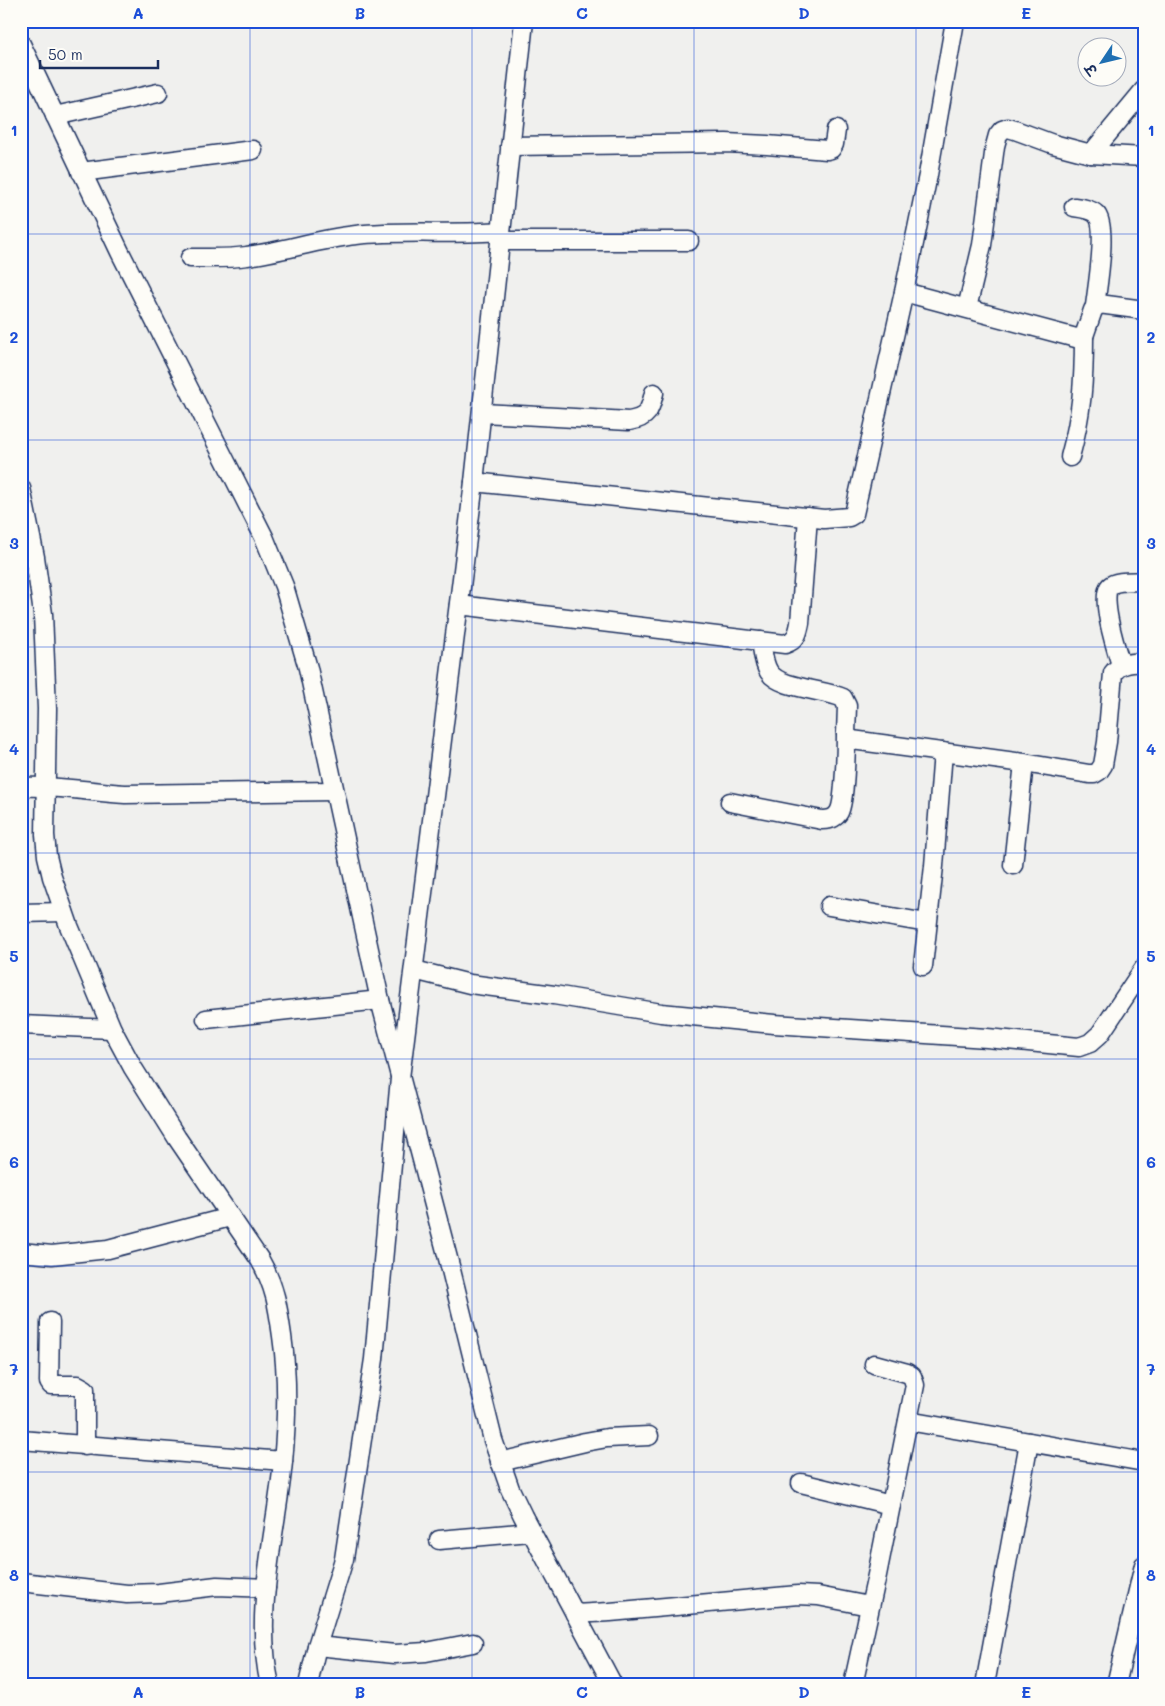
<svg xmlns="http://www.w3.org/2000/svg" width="1165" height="1706" font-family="Mali,'Playpen Sans Deva',sans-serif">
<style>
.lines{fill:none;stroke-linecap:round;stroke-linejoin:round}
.minor-casing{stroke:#1b2f5e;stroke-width:21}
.minor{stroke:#fdfcf7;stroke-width:18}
.grid{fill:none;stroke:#1d4ed8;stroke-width:1;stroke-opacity:0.55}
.neatline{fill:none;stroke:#1d4ed8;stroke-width:2}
.grid-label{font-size:16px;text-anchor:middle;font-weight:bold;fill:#1d4ed8}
</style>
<rect width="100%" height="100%" fill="#f0f0ee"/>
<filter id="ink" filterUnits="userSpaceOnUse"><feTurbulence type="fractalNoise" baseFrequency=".02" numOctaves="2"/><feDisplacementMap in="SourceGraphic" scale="10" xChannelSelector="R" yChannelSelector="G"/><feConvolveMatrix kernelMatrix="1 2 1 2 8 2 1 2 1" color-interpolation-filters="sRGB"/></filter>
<g filter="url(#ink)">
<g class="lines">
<g class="minor-casing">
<g id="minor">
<polyline points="21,44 120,252 264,537 284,586 308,668 380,1000 450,1266 493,1440 510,1489 523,1516 613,1685"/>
<polyline points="55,116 158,93"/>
<polyline points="510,146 726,143 767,145 827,150 831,149 834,144 836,130"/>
<polyline points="1091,154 1144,90"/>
<polyline points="81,172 253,150"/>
<path d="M1074,207C1081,208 1091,209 1096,214C1108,225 1097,289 1095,306"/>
<polyline points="500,241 689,241"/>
<path d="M190,258C209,258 229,259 247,256C284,251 319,239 356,235C404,230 453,235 501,231"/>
<polyline points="904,292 1076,338 1084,336 1093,310 1099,304 1144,310"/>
<polyline points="967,308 982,245 995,146 998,135 1002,130 1008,128 1015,130 1053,144 1091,154 1144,157"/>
<path d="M482,413L629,421C648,418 650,410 654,393"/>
<path d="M1070,457C1082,413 1084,382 1084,336"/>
<polyline points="474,482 824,519 849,517 854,514 904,292 928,175 955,21"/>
<path d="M21,488L35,557L43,614L47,709L45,835L47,856L52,877L69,926L112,1029L133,1068L177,1138L260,1260C275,1286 278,1307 282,1336C288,1377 287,1420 283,1462C276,1535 253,1611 270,1685"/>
<path d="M459,605L785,644C797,640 798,633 800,623L808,517"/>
<path d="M761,641C763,651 763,663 769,672C780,689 824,689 843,698L847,706L846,734L852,740L1024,763L1089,774H1094L1099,771L1103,765L1107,742L1113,673C1120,663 1132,663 1144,662"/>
<path d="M1121,665C1117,652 1099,597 1110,586C1116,580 1135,582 1144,581"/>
<path d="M21,787C56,785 90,792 125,794L334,791"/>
<path d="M730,802L822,820C829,820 835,819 839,812C845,801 846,749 846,734"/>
<polyline points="1013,865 1024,763"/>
<polyline points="829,906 927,923"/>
<polyline points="21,913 64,912"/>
<polyline points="923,966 934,866 943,752"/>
<polyline points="414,970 470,984 554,995 661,1013 774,1024 987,1038 1079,1047 1090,1043 1100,1034 1144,968"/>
<polyline points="206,1019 380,1000"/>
<polyline points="21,1025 112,1029"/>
<polyline points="21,1252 52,1255 108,1249 230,1217"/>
<polyline points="50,1322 49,1382 51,1385 78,1385 85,1389 85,1446"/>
<polyline points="908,1421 1144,1462"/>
<polyline points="21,1440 283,1461"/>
<polyline points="500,1462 585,1442 607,1438 649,1436"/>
<polyline points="801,1483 891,1505"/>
<polyline points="439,1540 531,1532"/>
<polyline points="21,1582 127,1594 159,1593 217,1586 266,1588"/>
<polyline points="575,1614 610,1612 798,1595 818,1596 869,1606"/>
<polyline points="317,1646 395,1654 426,1652 473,1643"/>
<polyline points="308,1685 317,1646 344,1559 374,1359 400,1078 474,482 524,21"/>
<polyline points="853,1685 877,1575 915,1385 912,1376 907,1373 874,1364"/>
<polyline points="985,1685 1029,1442"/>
<polyline points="1116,1685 1144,1565"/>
</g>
</g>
<use href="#minor" class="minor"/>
</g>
</g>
<path class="grid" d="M250,21V1685M472,21V1685M694,21V1685M916,21V1685M21,234H1144M21,440H1144M21,647H1144M21,853H1144M21,1059H1144M21,1266H1144M21,1472H1144"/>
<rect width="1165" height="1706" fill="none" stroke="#fdfcf7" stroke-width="55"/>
<g transform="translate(1102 62) rotate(235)"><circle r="24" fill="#fdfcf7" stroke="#a3aaba"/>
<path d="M0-4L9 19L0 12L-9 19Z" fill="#1f6fb2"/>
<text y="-8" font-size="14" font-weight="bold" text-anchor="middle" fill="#1b2f5e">उ</text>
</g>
<path d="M40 60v8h118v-8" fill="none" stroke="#1b2f5e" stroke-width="2.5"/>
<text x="48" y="60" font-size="15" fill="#1b2f5e" stroke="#fdfcf7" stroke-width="4" paint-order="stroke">50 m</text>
<rect x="28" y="28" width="1110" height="1650" class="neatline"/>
<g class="grid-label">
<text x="138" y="19">A</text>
<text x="360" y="19">B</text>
<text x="582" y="19">C</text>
<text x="804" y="19">D</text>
<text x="1026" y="19">E</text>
<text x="14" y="136">1</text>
<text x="1151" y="136">1</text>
<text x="14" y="343">2</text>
<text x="1151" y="343">2</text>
<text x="14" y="549">3</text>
<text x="1151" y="549">3</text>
<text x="14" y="755">4</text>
<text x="1151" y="755">4</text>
<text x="14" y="962">5</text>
<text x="1151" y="962">5</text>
<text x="14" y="1168">6</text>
<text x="1151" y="1168">6</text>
<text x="14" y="1375">7</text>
<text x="1151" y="1375">7</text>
<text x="14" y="1581">8</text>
<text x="1151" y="1581">8</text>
<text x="138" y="1698">A</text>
<text x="360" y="1698">B</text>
<text x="582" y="1698">C</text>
<text x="804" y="1698">D</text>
<text x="1026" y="1698">E</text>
</g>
</svg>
